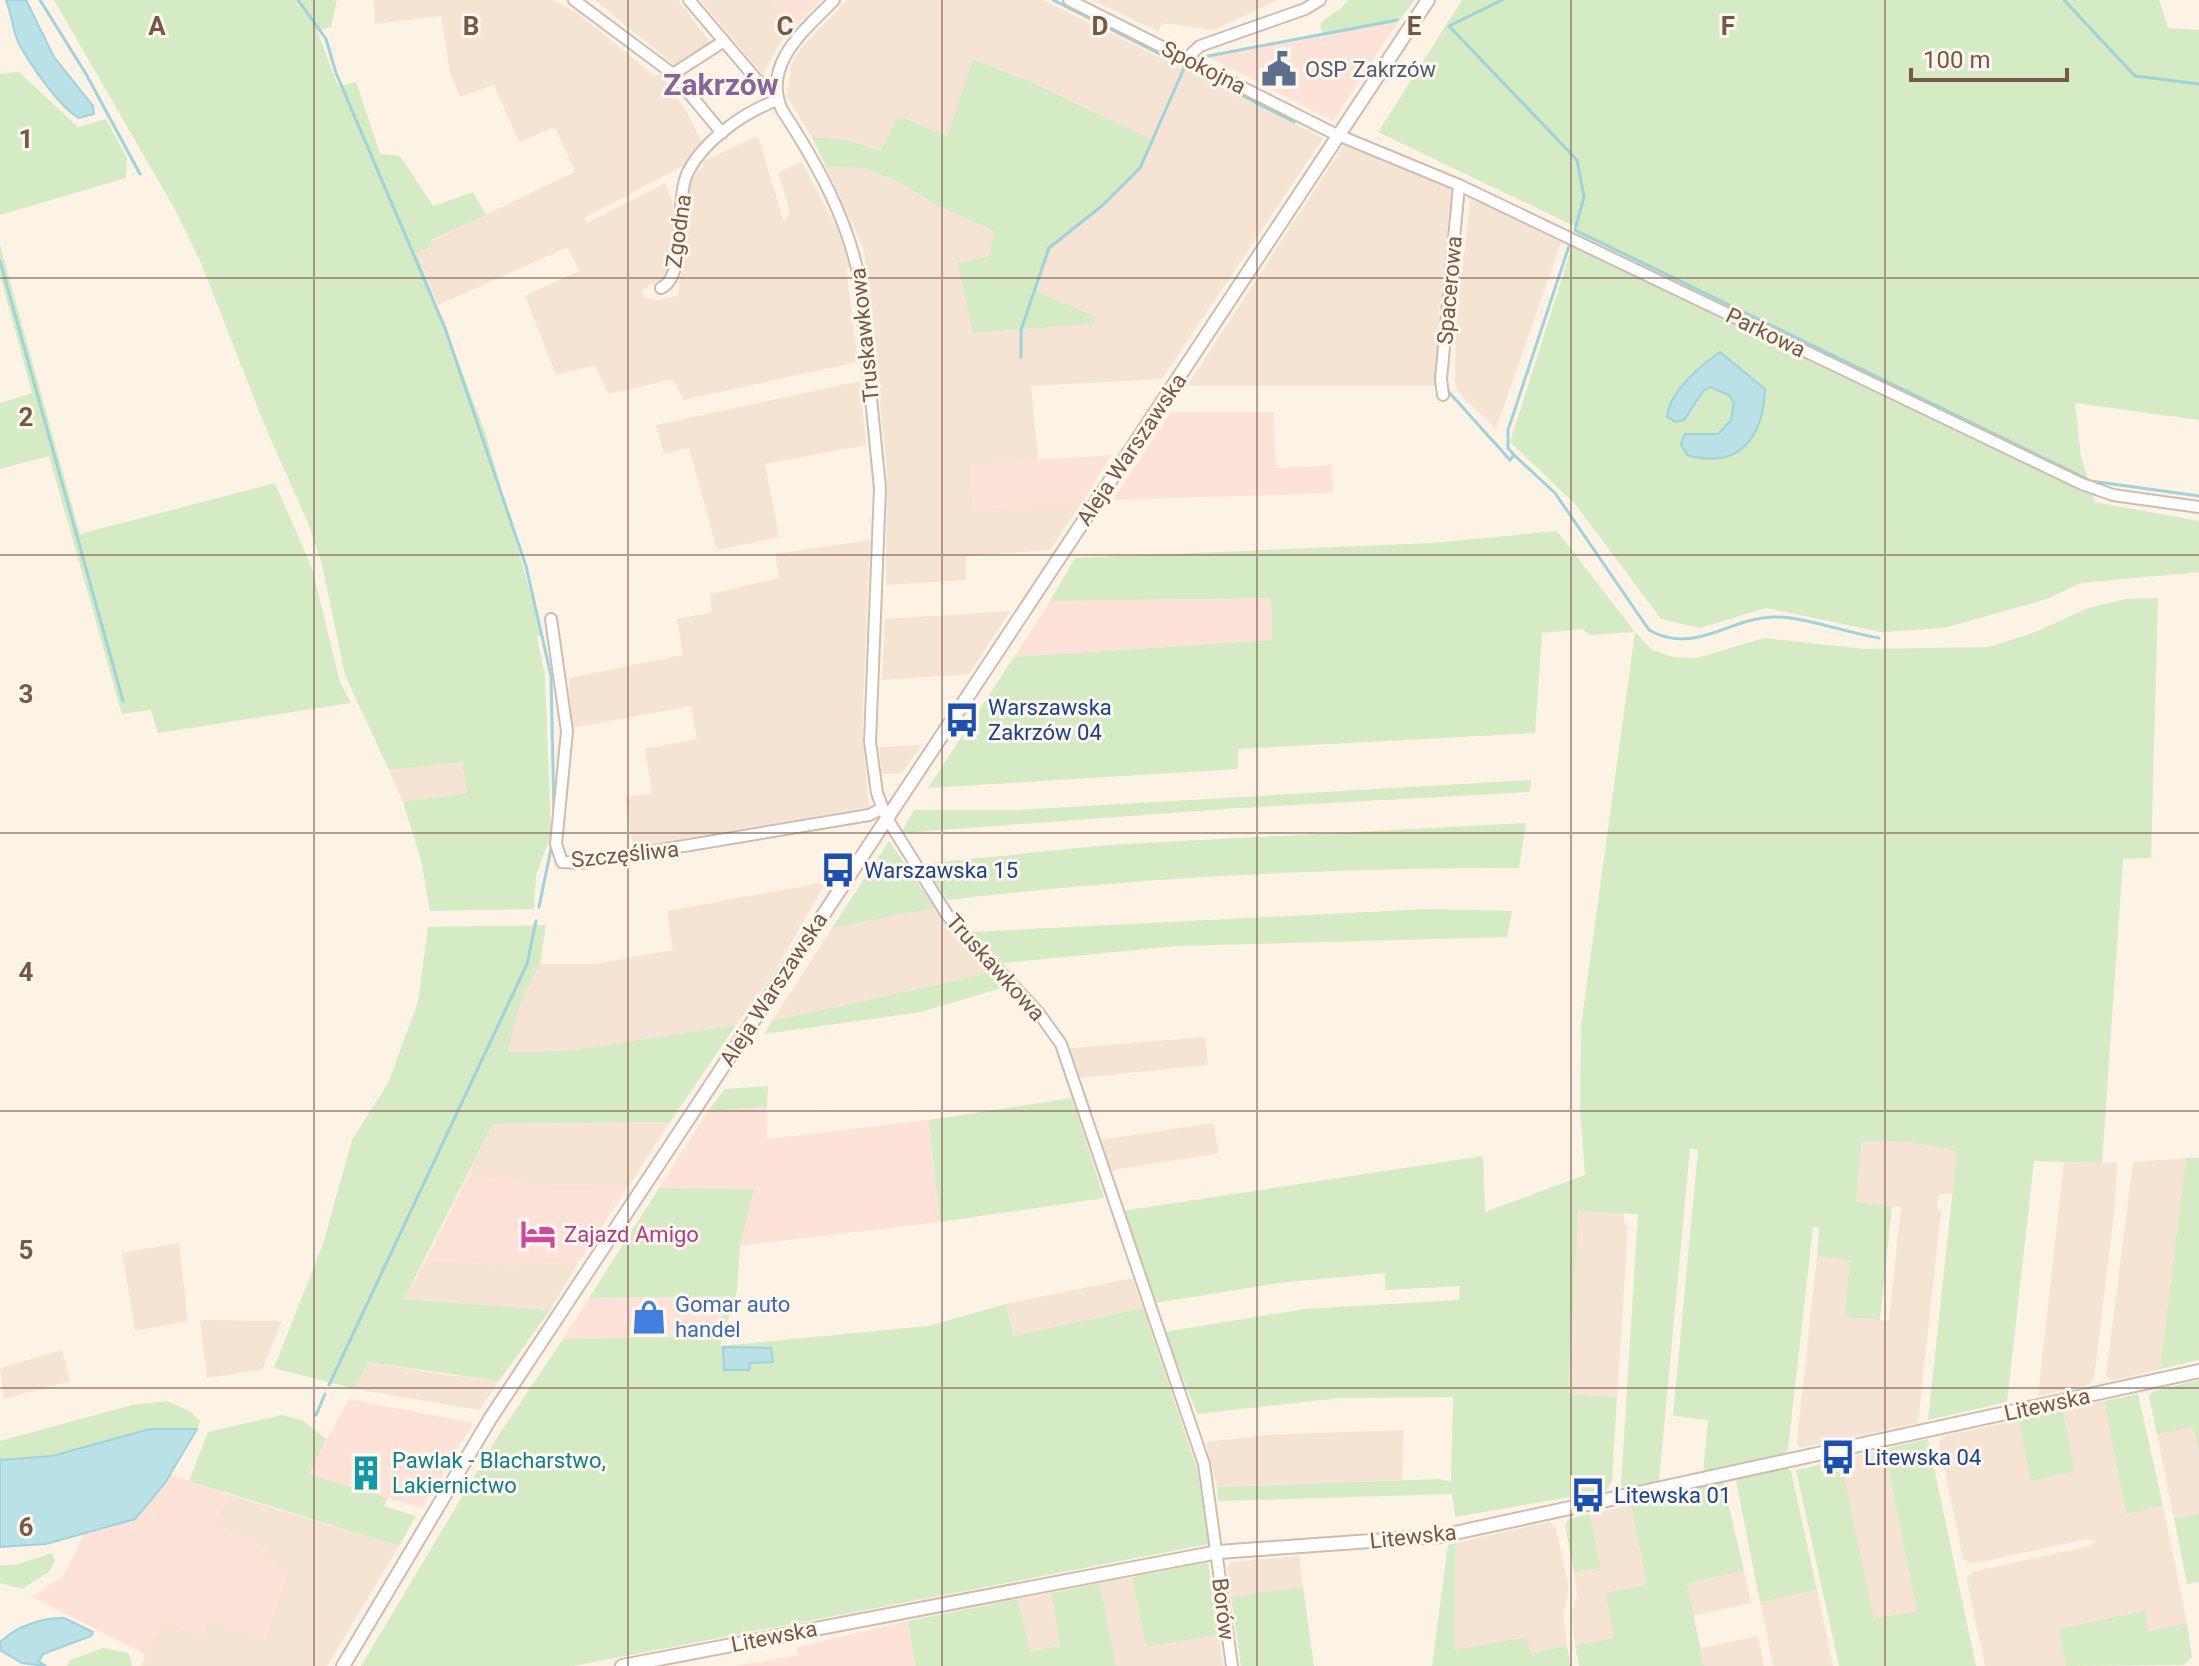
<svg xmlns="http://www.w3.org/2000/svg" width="2199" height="1666" font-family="Roboto,sans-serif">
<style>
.residential{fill:#f5e4d3}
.commercial{fill:#fde2d8}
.green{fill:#d4ebc3}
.water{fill:#b9e2e7;stroke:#9fd2d9;stroke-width:2}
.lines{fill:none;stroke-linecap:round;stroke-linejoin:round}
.stream{stroke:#9fd2d9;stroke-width:3}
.minor-casing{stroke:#d1bcad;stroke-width:14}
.tertiary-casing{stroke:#d1bcad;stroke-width:16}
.minor{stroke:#fff;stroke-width:10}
.tertiary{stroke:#fff;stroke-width:12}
.grid{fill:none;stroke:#765849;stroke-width:2;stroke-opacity:0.55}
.labels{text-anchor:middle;stroke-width:6;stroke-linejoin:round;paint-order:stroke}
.street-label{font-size:22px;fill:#765849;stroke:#fff7eb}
.service-label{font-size:22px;fill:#4e5e75;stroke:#fff7eb;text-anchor:start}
.transit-label{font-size:22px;fill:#164399;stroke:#fff7eb;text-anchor:start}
.hotel-label{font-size:22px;fill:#b23c85;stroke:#fff7eb;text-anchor:start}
.shop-label{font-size:22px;fill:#366cbe;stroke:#fff7eb;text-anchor:start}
.culture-label{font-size:22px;fill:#0d838f;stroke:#fff7eb;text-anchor:start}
.district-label{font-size:30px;font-weight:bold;fill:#86659a;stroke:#fff7eb}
.grid-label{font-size:26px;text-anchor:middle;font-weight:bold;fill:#765849;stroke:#fff7eb;stroke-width:6;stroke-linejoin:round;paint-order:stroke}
</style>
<rect width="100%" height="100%" fill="#fdf3e5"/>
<g class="residential">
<polygon points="374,0 553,0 577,13 655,76 661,73 688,114 704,147 683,166 584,218 587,223 665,183 673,203 672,253 666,276 642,290 644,298 658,300 678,296 690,180 703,167 702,162 758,136 784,222 790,211 778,173 802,162 837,229 850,266 846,268 858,362 683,400 673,379 608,394 595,365 556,375 525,296 579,271 568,247 438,305 417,252 431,241 575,172 555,127 519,142 494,85 460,97 450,73 441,16 375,24"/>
<polygon points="595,0 678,0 712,45 678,68"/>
<polygon points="700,0 771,0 792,30 780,42 763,75"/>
<polygon points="847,0 1043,0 1323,138 1162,379 1031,386 1038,460 971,464 973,509 1082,502 1050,550 966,556 966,580 886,585 887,469 864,249 826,167 864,168 897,181 938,206 995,231 974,333 1094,324 1094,316 1033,290 1055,240 1104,206 1143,164 1153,141 1029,81 974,59 947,136 882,151 848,140 812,137 787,97 791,65 800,49"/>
<polygon points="1092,0 1278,0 1214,30 1161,23 1159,32"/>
<polygon points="1344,145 1451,189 1453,194 1438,320 1437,386 1187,386"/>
<polygon points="1474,200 1561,242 1496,429 1458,392 1455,382 1456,325 1470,202"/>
<polygon points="860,381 866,445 765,464 779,537 717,550 689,448 664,454 656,425"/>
<polygon points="870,540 862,731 869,807 633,847 625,797 652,793 645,749 697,739 691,706 572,728 569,678 683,655 677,619 712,612 710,594 779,578 775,554"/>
<polygon points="1010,611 969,674 882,680 885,619"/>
<polygon points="921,745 902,773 882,774 879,747"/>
<polygon points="462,762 467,793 403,802 389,770"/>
<polygon points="826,882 774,973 736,1025 567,1051 506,1052 521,1001 540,964 594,964 673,950 667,911"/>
<polygon points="935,908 958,940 989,973 772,1021 832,928"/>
<polygon points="1205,1037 1208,1065 1077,1078 1070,1048"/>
<polygon points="670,1122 629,1185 536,1184 468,1175 493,1124"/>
<polygon points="1213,1123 1219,1153 1109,1171 1099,1140"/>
<polygon points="1862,1141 1909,1142 1957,1151 1953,1194 1939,1194 1937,1207 1941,1212 1918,1423 1800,1448 1797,1441 1817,1256 1850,1259 1844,1317 1889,1321 1901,1207 1856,1202"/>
<polygon points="2186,1158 2160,1369 2111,1381 2106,1375 2133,1162"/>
<polygon points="2064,1163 2117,1163 2115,1206 2094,1378 2088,1385 2038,1396"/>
<polygon points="1577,1211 1624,1213 1624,1222 1628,1227 1617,1397 1568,1394"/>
<polygon points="179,1243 188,1321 135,1331 122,1253"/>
<polygon points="426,1260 496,1265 578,1263 550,1310 404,1299"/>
<polygon points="1132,1278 1143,1308 1012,1336 1006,1304"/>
<polygon points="200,1320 282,1321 262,1370 207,1378"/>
<polygon points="62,1350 70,1381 4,1399 0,1368"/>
<polygon points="368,1362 433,1373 499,1381 479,1410 355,1389"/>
<polygon points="2104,1401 2126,1513 2163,1506 2187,1623 2149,1631 2144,1610 2059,1629 2066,1666 1985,1666 1967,1580 1972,1572 2089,1546 2096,1541 2088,1539 1971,1564 1963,1559 1939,1443 1943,1436 2019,1420 2030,1481 2075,1472 2063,1410"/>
<polygon points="2193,1426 2199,1453 2199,1514 2174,1518 2157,1434"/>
<polygon points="1404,1430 1402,1480 1217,1487 1206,1442 1266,1435"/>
<polygon points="1884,1449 1917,1611 1874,1620 1841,1460"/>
<polygon points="230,1495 399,1546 327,1666 141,1666 163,1620 209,1617 264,1641 262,1559 266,1549 213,1524"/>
<polygon points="1631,1505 1647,1585 1614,1638 1575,1645 1572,1614 1577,1594 1574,1572 1601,1568 1590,1514"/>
<polygon points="1549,1522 1556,1527 1569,1590 1563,1615 1567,1646 1529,1653 1526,1637 1455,1651 1455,1543"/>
<polygon points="1299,1556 1303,1587 1231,1597 1227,1568 1231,1562"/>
<polygon points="1744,1571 1751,1603 1693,1616 1687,1583"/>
<polygon points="1132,1577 1146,1647 1219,1635 1223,1666 1116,1666 1100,1583"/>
<polygon points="1817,1590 1833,1666 1773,1666 1760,1602"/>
<polygon points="1051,1593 1060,1645 1029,1652 1018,1599"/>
<polygon points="1758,1636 1764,1666 1704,1666 1701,1648"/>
</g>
<g class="commercial">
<polygon points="771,0 821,0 792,30"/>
<polygon points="1398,22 1333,121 1209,57 1324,36"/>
<polygon points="1171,412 1274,412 1276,468 1332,465 1333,493 1113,500"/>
<polygon points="1112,455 1082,502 973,510 970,464"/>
<polygon points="1271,598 1272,640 1014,657 1050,601"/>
<polygon points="767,1107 766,1139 929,1120 940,1222 740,1246 753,1189 659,1188 708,1111"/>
<polygon points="468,1175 536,1184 629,1185 578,1263 496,1265 426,1260"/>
<polygon points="730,1296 715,1336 563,1339 589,1298"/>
<polygon points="349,1399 473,1423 422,1508 308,1474"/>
<polygon points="171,1474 230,1495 214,1524 266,1549 262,1559 288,1571 264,1642 209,1617 202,1638 164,1620 147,1655 32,1597 63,1576 85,1532 135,1519"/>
<polygon points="908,1621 915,1666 735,1666 798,1655 797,1647"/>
</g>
<g class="green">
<polygon points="54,0 337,0 331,27 317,31 338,86 356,82 380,154 400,156 433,206 473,192 486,215 431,240 433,245 417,253 486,435 542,634 537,637 545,676 551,835 536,875 534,909 430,911 421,860 403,802 467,793 462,762 389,770 345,675 322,565 308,523 265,426 201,263 177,213"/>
<path d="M1348,0H1415L1398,22L1324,36L1320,25C1327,14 1341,12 1348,0Z"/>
<polygon points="1462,0 2159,0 2168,28 2199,30 2199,420 2075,403 2081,457 2095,502 2199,521 2199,572 2081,583 2047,599 1944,628 1881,632 1766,608 1700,628 1661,619 1575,504 1510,442 1578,228 1378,132"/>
<polygon points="973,59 1029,81 1154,141 1143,164 1104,206 1055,240 1034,290 1094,316 1095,324 973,333 958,263 989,257 994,231 938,206 897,181 864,168 826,167 812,137 848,140 881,151 898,116 947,136"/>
<polygon points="19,72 78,127 106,119 127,158 126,178 0,215 0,74"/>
<polygon points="0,245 80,534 275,483 312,568 340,682 351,703 158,733 151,710 122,714 49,456 0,469 0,403 32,393 0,275"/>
<polygon points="1557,531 1635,632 1652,650 1673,657 1697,658 1764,638 1865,649 1989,647 2033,633 2088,608 2126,599 2158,598 2151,858 2123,859 2102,1163 2034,1161 2007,1402 1928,1420 1957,1151 1909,1142 1862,1141 1856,1202 1892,1206 1880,1320 1844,1317 1850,1260 1817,1256 1819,1228 1813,1227 1788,1449 1785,1454 1703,1473 1708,1420 1673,1416 1698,1150 1690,1148 1659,1481 1625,1490 1621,1486 1638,1214 1578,1211 1568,1394 1617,1397 1612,1481 1606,1491 1455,1517 1452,1494 1218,1501 1217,1487 1440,1479 1451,1482 1453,1397 1339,1398 1197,1414 1165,1332 1304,1309 1459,1300 1460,1286 1385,1290 1385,1273 1278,1283 1155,1303 1122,1211 1483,1156 1485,1212 1585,1175 1580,1111 1581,1026 1635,632 1590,635 1582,629 1542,633 1535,733 1238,749 1238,769 928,788 1014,657 1272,640 1271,598 1050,601 1075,558 1433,543"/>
<polygon points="1531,780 1530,792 1238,808 901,833 914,810 1018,810"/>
<path d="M1526,823L1519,868C1328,868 1138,877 948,900L921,864L1108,845Z"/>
<polygon points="889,841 935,908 832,928"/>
<polygon points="1426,909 1512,911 1507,937 1176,946 1003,963 972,932"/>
<polygon points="546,925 540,964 521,1001 507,1052 567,1051 736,1025 670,1122 493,1124 404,1299 550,1310 499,1381 368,1362 355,1389 274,1368 323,1244 352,1140 388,1083 418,1002 428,927"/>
<polygon points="989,973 1005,987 921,1012 764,1034 772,1021"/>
<polygon points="768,1086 767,1107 708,1111 725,1089"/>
<polygon points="1072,1098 1104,1198 940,1222 929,1120"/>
<polygon points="2186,1158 2199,1158 2199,1360 2160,1369"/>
<polygon points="659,1188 754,1189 740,1246 737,1291 720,1346 928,1326 1006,1304 1013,1336 1143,1308 1197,1469 1209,1544 573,1666 361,1666 500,1433 563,1339 715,1336 730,1296 589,1298"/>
<polygon points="2199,1380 2199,1454 2193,1427 2157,1434 2149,1397 2153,1391"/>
<polygon points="2138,1394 2163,1506 2126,1514 2104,1401"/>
<polygon points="167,1401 190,1411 200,1421 197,1429 150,1429 52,1456 0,1460 0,1441 132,1405"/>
<polygon points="2063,1410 2075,1472 2030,1481 2019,1420"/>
<polygon points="282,1415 302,1420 326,1439 309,1474 388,1498 384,1506 416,1516 399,1546 189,1481 208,1432"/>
<polygon points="1928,1439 1976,1666 1839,1666 1796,1470 1841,1460 1874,1619 1917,1611 1884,1449"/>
<polygon points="1784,1467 1791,1471 1817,1590 1760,1602 1736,1481 1739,1477"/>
<polygon points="1723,1481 1744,1571 1687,1583 1704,1666 1579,1666 1575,1645 1614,1638 1606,1593 1647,1585 1631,1505 1662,1498 1663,1494"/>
<polygon points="1590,1514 1601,1568 1574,1572 1565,1525 1570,1518"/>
<polygon points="2199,1514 2199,1582 2187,1584 2174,1518"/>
<polygon points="1455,1543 1455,1650 1527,1637 1530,1653 1567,1646 1571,1666 1432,1666 1448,1545"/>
<polygon points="52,1553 55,1561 49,1572 22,1589 0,1583 0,1565 15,1565"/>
<polygon points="1208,1562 1219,1635 1146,1647 1132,1577"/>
<polygon points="1100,1583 1116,1666 915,1666 908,1621 1018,1599 1030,1652 1060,1645 1051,1593"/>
<polygon points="1303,1587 1314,1666 1241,1666 1231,1597"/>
<polygon points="2145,1610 2149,1631 2187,1623 2192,1657 2184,1665 2066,1666 2059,1629"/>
<polygon points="103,1648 129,1653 132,1666 67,1666 70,1660"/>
</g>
<g class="water">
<path d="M6,0H26L54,57L93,106L94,114L79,118C59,107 30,64 19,44C12,30 12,14 6,0Z"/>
<path d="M1720,352L1765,389C1763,438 1739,470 1687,455L1681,444L1685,434H1718L1731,420L1734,403L1729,395L1710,387L1703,391L1684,420L1676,422L1667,417C1669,392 1700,366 1720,352Z"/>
<polygon points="723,1347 771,1348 773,1362 750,1363 749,1370 724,1370"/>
<polygon points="150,1429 197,1429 165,1483 135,1519 46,1544 0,1547 0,1460 52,1456"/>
<path d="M64,1618L93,1632L91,1636L43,1654L39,1661L46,1666L22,1663L0,1650V1642C16,1627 42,1617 64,1618Z"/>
</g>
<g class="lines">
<g class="stream">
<polyline points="40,0 86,74 140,174"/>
<polyline points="298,0 326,39 336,73 445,328 526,566 551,676 554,813"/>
<polyline points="1053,0 1294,122"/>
<polyline points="1502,0 1449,26 1577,160 1584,197 1575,230 2091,481 2199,496"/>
<polyline points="2064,0 2135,76 2199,84"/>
<polyline points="1203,57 1397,20"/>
<polyline points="1460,231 1463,199"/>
<polyline points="0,261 123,701"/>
<polyline points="1021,357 1021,330 1049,248 1103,205 1140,168 1185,66"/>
<polyline points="1447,390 1510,460 1514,455 1508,448 1508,430 1569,246"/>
<path d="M1514,455L1555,493L1649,630C1694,656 1730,617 1775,617C1806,617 1847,633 1879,638"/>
<polyline points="539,907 552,844"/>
<polyline points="329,1385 527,964 536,921"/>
<polyline points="316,1415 325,1394"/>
</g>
<g class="minor-casing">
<g id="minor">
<polyline points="574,0 673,74 722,133"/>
<polyline points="689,0 756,79 777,93"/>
<path d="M834,0C806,29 761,64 782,110C816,162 847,217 859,278L880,488L870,742L877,793L886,817L948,916L1038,1012L1061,1044L1204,1464L1232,1666"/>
<polyline points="1069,0 1333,133 1459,185 2082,484 2113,495 2199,507"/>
<polyline points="1187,58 1200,46 1305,9 1320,0"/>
<polyline points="673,74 724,41"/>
<path d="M661,288C688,277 674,198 688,172C704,140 746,111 778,100"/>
<polyline points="1443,395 1441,379 1459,185"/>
<polyline points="551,619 567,731 556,844 562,862 582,863 869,815 883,808"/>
</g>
</g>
<g class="tertiary-casing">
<g id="tertiary">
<polyline points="343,1666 490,1419 1428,0"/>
<polyline points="622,1666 1218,1552 1441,1536 2199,1371"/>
</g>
</g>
<use href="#minor" class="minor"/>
<use href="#tertiary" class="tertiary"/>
</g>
<path class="grid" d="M314,0V1666M628,0V1666M942,0V1666M1257,0V1666M1571,0V1666M1885,0V1666M0,278H2199M0,555H2199M0,833H2199M0,1111H2199M0,1388H2199"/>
<defs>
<g id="civic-bare" transform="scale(2.76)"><path d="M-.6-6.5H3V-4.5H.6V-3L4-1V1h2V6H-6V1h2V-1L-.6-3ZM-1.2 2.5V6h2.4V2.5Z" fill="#5c6f8a" stroke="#fff7eb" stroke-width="2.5" paint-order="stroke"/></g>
<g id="bus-bare" transform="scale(2.76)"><path d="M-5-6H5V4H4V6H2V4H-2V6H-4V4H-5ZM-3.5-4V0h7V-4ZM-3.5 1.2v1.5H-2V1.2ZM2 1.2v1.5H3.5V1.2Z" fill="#1a4fb4" stroke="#fff7eb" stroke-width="2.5" paint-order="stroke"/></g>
<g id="hotel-bare" transform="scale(2.76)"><path d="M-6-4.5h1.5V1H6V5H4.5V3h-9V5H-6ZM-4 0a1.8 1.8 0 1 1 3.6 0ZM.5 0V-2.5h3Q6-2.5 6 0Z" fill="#d1479c" stroke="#fff7eb" stroke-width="2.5" paint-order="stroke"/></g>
<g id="shop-bare" transform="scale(2.76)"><path d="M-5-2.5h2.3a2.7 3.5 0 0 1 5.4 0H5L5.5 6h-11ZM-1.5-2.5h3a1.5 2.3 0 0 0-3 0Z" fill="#3f7fe0" stroke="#fff7eb" stroke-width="2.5" paint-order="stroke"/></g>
<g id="building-bare" transform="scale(2.76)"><path d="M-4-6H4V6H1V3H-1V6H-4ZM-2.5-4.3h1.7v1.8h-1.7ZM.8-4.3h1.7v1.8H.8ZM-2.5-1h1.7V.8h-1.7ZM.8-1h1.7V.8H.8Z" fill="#0f9aa8" stroke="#fff7eb" stroke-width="2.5" paint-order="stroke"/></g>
</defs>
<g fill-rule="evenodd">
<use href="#civic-bare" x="1279" y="69"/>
<use href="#bus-bare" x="962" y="720"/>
<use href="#bus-bare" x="838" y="870"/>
<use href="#hotel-bare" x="538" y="1234"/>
<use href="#shop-bare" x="649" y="1317"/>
<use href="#bus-bare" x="1838" y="1457"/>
<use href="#building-bare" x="366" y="1473"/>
<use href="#bus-bare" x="1588" y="1495"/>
</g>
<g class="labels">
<g class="street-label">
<text transform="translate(1204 67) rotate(27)" y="8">Spokojna</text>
<text transform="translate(678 231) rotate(-82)" y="8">Zgodna</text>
<text transform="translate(1449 290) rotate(-85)" y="8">Spacerowa</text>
<text transform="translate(1766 332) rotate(26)" y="8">Parkowa</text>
<text transform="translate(864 335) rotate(-96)" y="8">Truskawkowa</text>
<text transform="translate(1131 449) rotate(-56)" y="8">Aleja Warszawska</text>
<text transform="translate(625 854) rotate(-6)" y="8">Szczęśliwa</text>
<text transform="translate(996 967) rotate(48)" y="8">Truskawkowa</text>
<text transform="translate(773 989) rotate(-57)" y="8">Aleja Warszawska</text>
<text transform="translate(2047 1404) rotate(-12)" y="8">Litewska</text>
<text transform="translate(1413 1536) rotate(-6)" y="8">Litewska</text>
<text transform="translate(1224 1609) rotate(83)" y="8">Borów</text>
<text transform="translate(774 1636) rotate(-11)" y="8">Litewska</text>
</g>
<g class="service-label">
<text x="1305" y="77">OSP Zakrzów</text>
</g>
<g class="transit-label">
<text x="988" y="715">Warszawska<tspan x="988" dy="25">Zakrzów 04</tspan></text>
<text x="864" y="878">Warszawska 15</text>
<text x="1864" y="1465">Litewska 04</text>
<text x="1614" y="1503">Litewska 01</text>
</g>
<g class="hotel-label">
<text x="564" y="1242">Zajazd Amigo</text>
</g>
<g class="shop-label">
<text x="675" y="1312">Gomar auto<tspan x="675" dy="25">handel</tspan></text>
</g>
<g class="culture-label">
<text x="392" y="1468">Pawlak - Blacharstwo,<tspan x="392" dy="25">Lakiernictwo</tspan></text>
</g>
<g class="district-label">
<text x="721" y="95">Zakrzów</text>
</g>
</g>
<g class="grid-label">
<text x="157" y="35">A</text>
<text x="471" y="35">B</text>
<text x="785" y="35">C</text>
<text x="1100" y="35">D</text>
<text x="1414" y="35">E</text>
<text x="1728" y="35">F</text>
<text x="26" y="148">1</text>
<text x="26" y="426">2</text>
<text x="26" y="703">3</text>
<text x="26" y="981">4</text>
<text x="26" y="1259">5</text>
<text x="26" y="1536">6</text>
</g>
<path d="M1911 68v12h156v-12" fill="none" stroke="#765849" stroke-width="4"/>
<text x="1923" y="68" font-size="24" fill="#765849" stroke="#fff7eb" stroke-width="6" paint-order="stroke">100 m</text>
</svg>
